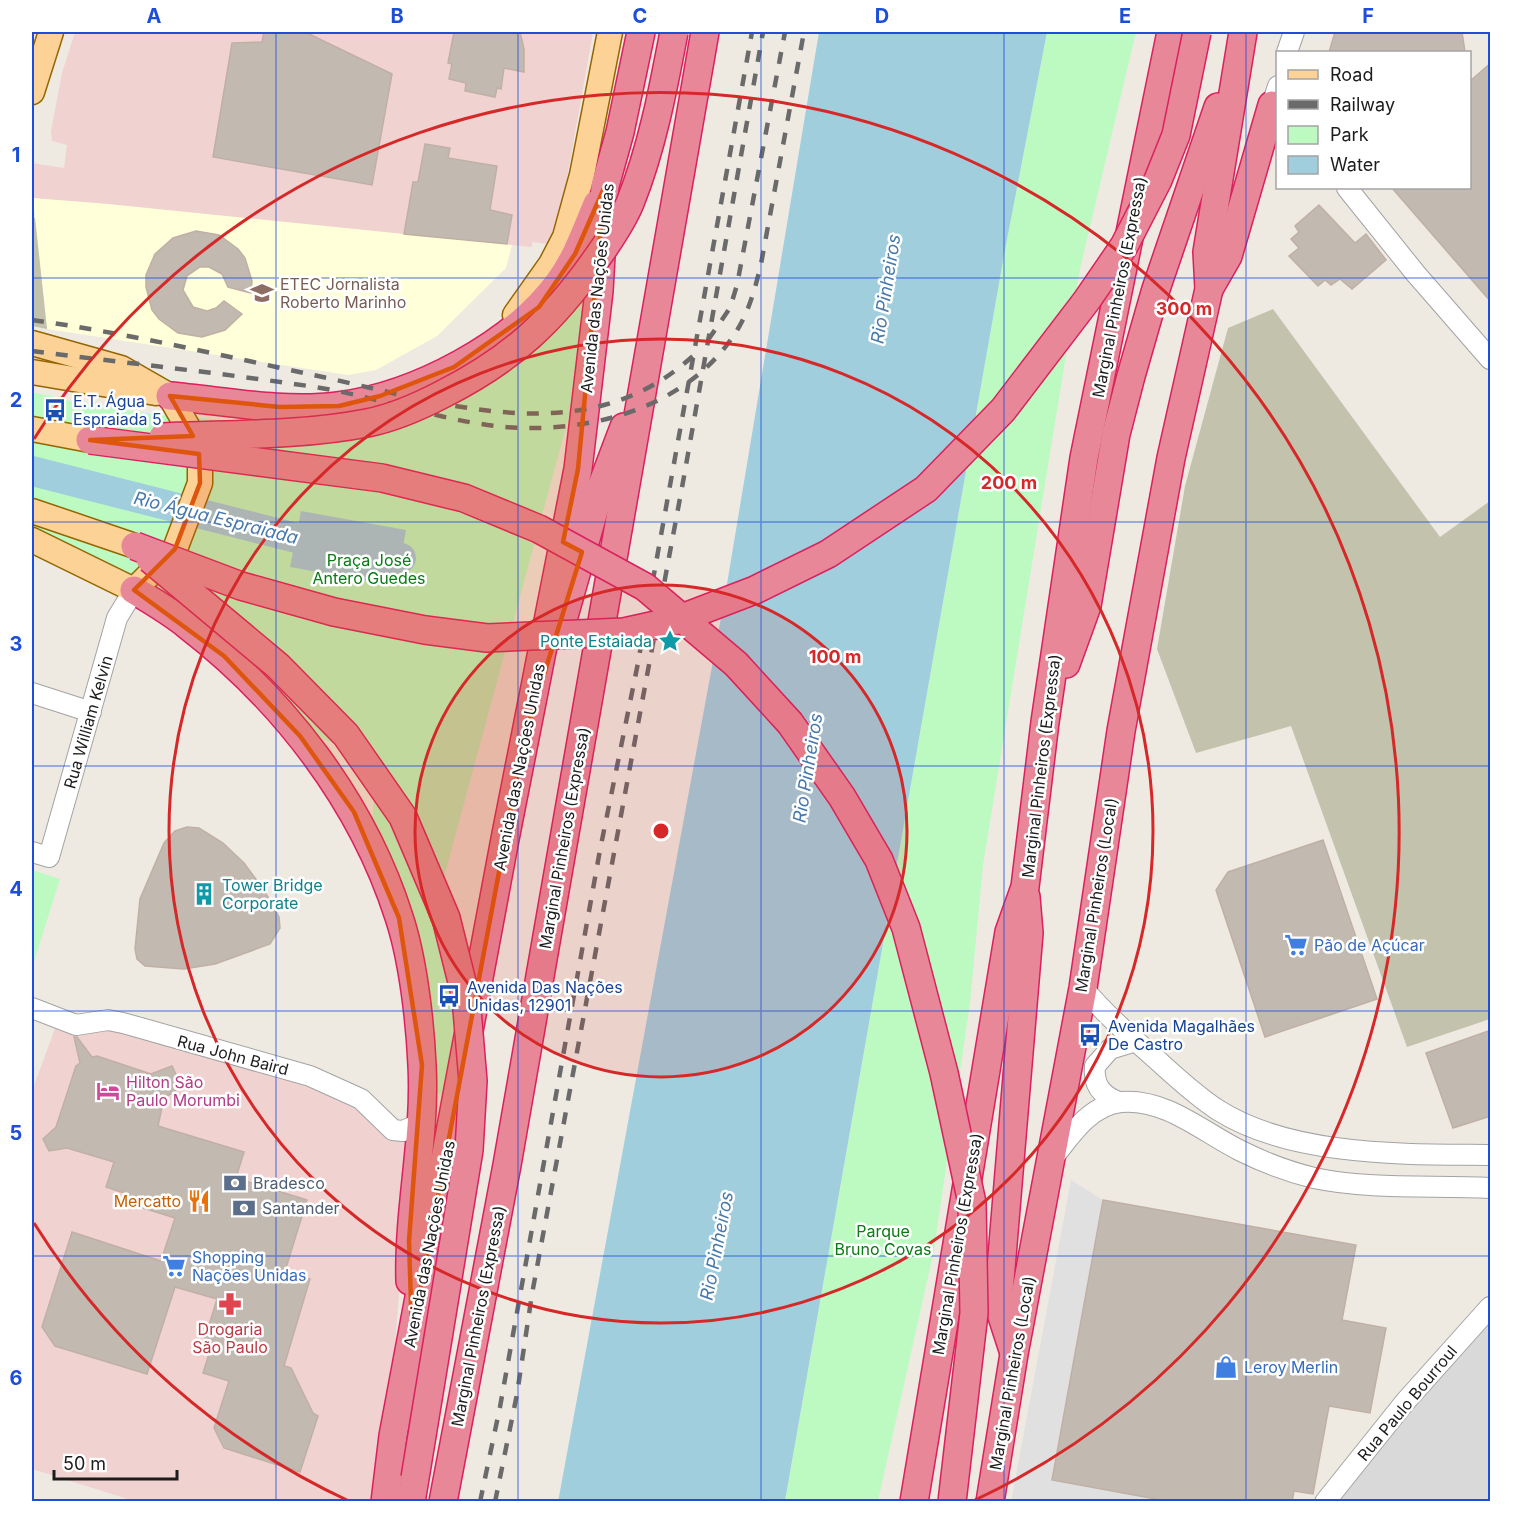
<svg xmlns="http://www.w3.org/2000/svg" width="1522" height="1533" font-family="Inter,sans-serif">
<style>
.residential{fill:#dad9d9}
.commercial{fill:#f0d2d0}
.education{fill:#ffffd9}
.construction{fill:#c2c2ad}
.park{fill:#bcfac2}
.parking{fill:#e0e0e0}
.water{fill:#a1cedd}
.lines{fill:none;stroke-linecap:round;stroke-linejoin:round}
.river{stroke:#a1cedd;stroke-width:30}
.building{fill:#c2b9b1;stroke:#c0b0a4;stroke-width:1.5}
.minor-casing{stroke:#a3a3a3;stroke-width:22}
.major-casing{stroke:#946500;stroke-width:27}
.highway-casing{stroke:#da215e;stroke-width:30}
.minor{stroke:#fff;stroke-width:20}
.major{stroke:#fdd297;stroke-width:24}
.highway{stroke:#e78798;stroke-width:27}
.rail{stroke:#6a6a6a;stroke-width:4.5;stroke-dasharray:12 12;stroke-linecap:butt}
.highway-bridge-casing{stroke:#da215e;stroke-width:30;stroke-linecap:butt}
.highway-bridge{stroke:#e78798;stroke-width:27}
.marked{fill:#de560d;fill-opacity:0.2;stroke:#de560d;stroke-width:4.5;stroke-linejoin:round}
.grid{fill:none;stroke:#1d4ed8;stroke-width:1.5;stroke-opacity:0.55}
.ring{fill:none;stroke:#d62828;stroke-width:3}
.labels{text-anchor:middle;stroke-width:5;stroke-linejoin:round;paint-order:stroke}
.education-label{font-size:16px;fill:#785e54;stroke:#fff;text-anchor:start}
.street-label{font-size:16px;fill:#1c1c1c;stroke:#fff}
.transit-label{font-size:16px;fill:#164399;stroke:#fff;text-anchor:start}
.park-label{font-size:16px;fill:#097b14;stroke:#fff}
.culture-label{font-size:16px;fill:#0d838f;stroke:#fff;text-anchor:end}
.shop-label{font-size:16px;fill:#366cbe;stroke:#fff;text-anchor:start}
.hotel-label{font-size:16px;fill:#b23c85;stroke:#fff;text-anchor:start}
.service-label{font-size:16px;fill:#4e5e75;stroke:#fff;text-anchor:start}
.food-label{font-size:16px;fill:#c56008;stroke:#fff;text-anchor:end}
.health-label{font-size:16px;fill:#be3a42;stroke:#fff}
.water-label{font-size:18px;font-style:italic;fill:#4879ad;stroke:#fff}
.centre{fill:#d62828;stroke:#fff;stroke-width:3}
.ring-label{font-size:18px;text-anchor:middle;font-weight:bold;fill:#d62828;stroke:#fff;stroke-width:5;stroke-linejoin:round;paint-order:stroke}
.neatline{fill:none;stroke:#1d4ed8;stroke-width:2}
.grid-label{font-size:20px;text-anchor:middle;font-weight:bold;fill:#1d4ed8}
</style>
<rect width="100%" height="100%" fill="#eeeae2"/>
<polygon class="residential" points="1490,1303 1490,1501 1317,1502"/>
<g class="commercial">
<polygon points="75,32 593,32 564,195 550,244 532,242 532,247 32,198 32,163 64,168 67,145 52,141 51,131 62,73"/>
<polygon points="60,1015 310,1076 393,1130 412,1127 394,1358 373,1501 134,1501 32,1469 32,1091"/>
</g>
<polygon class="education" points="33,198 108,204 512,245 506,268 437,336 376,370 348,375 47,329"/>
<g class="construction">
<polygon points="32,218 35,218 47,329 32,326"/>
<polygon points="1273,309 1440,537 1490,501 1490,1019 1407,1047 1291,726 1196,753 1157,649 1185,486 1228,328"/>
</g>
<g class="park">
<polygon points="1047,32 1136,32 1080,269 983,865 970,1003 934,1250 878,1501 785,1502 1004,255"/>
<polygon points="586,287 595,297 570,412 436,907 455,994 449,1093 432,1096 431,999 413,923 372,824 374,794 344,747 318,737 278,692 237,653 32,546 32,392 79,403 160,415 279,424 352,418"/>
<polygon points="32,870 60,879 32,968"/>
</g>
<polygon class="parking" points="1071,1180 1103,1200 1052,1480 1172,1501 1011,1502"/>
<g class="water">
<polygon points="819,32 1047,32 1004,255 785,1501 558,1502 725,596"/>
<polygon points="301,511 406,530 396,586 290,567"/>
</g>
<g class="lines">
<polyline class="river" points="32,471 296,538 401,558"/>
</g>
<g class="building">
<polygon points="264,32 305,32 392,74 372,185 213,157 232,43 262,42"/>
<polygon points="454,32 520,32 524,49 524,72 504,68 501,89 497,88 495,97 465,91 466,83 449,79 452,64 448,63"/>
<polygon points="1335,32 1462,32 1465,52 1329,52"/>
<polygon points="1491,63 1491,302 1392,188 1470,188 1470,81"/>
<polygon points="425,144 450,148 448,158 497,166 490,210 512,215 507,244 404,234 413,182 418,182"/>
<polygon points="1319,205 1355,243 1366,234 1386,260 1352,289 1340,279 1331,285 1325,280 1318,286 1289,256 1299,248 1291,239 1299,232 1295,226"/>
<polygon points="196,231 219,235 238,249 245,258 252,281 251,293 228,287 222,274 209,267 200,267 187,276 183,290 193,307 207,311 216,308 224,301 242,314 225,330 202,337 178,333 159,319 152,310 146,287 146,275 155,254 173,238"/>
<polygon points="187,827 199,828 223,843 244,863 264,890 279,917 280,928 270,944 215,964 184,969 145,966 137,959 135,949 140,899 164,843 175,831"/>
<polygon points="1323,840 1377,999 1265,1037 1216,890 1228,872"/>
<polygon points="1491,1030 1491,1116 1453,1128 1426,1053"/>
<polygon points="74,1037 77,1037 92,1057 97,1056 151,1074 172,1066 182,1087 164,1098 158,1126 244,1152 236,1178 307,1200 285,1271 310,1279 284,1366 291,1368 313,1413 318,1416 300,1472 224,1448 214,1428 229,1381 203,1373 209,1354 201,1351 217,1299 175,1287 147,1374 55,1346 42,1327 72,1232 161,1261 175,1218 121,1201 124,1193 106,1187 114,1162 67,1148 49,1151 43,1139 56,1127 76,1066 80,1063"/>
<polygon points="1103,1200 1356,1245 1342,1320 1386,1328 1370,1413 1329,1406 1313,1494 1294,1491 1292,1502 1172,1502 1052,1480"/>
</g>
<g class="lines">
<g class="minor-casing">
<g id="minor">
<polyline points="1287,52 1294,32"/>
<polyline points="1278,86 1272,105 1278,108"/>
<polyline points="1347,188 1416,274 1490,359"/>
<polyline points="32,693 91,712"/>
<polyline points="32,852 49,857 117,618 134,590"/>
<path d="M1083,988C1105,1014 1129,1035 1155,1058C1175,1076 1195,1095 1218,1110C1292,1157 1406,1154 1490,1155"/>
<polyline points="32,1008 76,1025 108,1020 123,1023 310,1076 361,1099 393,1130 403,1131 421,1123"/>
<path d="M1119,1102C1102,1096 1093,1085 1095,1066L1110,1049L1136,1041"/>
<path d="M1053,1158C1070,1136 1090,1105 1121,1102C1166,1098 1204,1133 1241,1151C1263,1162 1290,1172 1314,1178C1371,1190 1432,1185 1490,1188"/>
<polyline points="1325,1502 1405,1402 1490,1307"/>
</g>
</g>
<g class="major-casing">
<g id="major">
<polyline points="32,92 51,32"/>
<polyline points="515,315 551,264 565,237 582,175 610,32"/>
<polyline points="32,343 121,368 170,396 195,440 200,460 200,483 175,549 134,590 32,540"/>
<polyline points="32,372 156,393"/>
<polyline points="32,429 90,440"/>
<polyline points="32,511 135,546"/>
</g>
</g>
<g class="highway-casing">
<g id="highway">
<polyline points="1209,289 1228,256 1272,105"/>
<path d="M170,396C225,401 283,413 338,406C416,396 513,345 559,282C576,259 586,230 597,204"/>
<path d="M134,590C152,601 171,612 187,625C283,699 362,801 399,917C413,959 420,1021 422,1065C426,1137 408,1209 410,1281"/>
<polyline points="564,616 599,493 624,427"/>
<polyline points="1066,664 1087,606 1116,434 1131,376 1156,289 1218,107"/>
<polyline points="1013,1350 998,1304 1029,933 1026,897"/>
<polyline points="385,1502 393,1436 505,839 578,469 599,291 605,186 620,132 641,32"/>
<polyline points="411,1502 415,1478"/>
<polyline points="443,1502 507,1165 705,32"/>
<polyline points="914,1502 1009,932 1025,887 1045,722 1084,458 1171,32"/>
<polyline points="990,1502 1014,1354 1083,988 1121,731 1171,458 1209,289 1207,252 1243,32"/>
</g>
</g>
<use href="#minor" class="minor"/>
<use href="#major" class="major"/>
<use href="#highway" class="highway"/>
<g class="rail">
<path d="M32,320C126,333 220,355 313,375C439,401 585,456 694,355"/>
<polyline points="708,340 730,308 737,285 785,32"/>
<path d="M32,351C126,363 221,373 315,387C379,397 440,421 505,427C591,434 692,407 739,327C750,308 756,285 761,264L804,32"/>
<polyline points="480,1502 500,1407 600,850 637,668 752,32"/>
<polyline points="495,1502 517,1394 532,1294 683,482 763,32"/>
</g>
<g class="highway-bridge-casing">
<g id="highway-bridge">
<path d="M163,437C230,434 300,436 367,423C393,418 420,406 443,394C512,359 553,321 597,258C609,241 622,222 630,203C652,148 663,90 674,32"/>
<polyline points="90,440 382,478 464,498 539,529 645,587 736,664 790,723 842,797 879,860 906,928 944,1073 972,1203 974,1313 952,1502"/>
<polyline points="135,546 241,586 334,612 425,630 487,638 624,632 674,621 755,590 828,554 926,489 1003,410 1087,300 1124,246 1158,180 1176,135 1197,32"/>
<polyline points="150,559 278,666 346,735 403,817 446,918 466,998 473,1081 469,1150 415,1478"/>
</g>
</g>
<use href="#highway-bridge" class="highway-bridge"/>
</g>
<path class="marked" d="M605,186L578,469L563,542L582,552L524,739L412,1335L409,1241L422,1065L399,918L354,812L300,736L224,656L134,590L175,549L200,483L199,454L90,440L193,436L170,396L280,407L339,406L380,396L454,367L539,307L575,254Z"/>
<path class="grid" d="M276,32V1502M518,32V1502M761,32V1502M1004,32V1502M1246,32V1502M32,278H1490M32,522H1490M32,766H1490M32,1011H1490M32,1256H1490"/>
<circle cx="661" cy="831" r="246" fill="#d62828" fill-opacity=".12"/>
<g class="ring">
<circle cx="661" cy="831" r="246"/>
<circle cx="661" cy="831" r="492"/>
<path d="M349 1501A739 739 0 0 1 34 1223M34 439A739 739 0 1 1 973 1501"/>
</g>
<defs>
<g id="university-bare" transform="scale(1.8)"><path d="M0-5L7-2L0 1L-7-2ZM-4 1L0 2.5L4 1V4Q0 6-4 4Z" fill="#8d6e63" stroke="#fff" stroke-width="2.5" paint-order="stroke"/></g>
<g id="bus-bare" transform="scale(1.8)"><path d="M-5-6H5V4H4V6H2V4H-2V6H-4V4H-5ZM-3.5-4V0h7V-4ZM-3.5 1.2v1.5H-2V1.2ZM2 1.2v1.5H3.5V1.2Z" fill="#1a4fb4" stroke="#fff" stroke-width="2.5" paint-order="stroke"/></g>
<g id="sight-bare" transform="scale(1.8)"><path d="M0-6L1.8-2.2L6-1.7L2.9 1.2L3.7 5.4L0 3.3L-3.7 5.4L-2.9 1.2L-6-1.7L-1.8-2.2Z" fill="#0f9aa8" stroke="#fff" stroke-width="2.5" paint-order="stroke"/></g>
<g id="building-bare" transform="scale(1.8)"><path d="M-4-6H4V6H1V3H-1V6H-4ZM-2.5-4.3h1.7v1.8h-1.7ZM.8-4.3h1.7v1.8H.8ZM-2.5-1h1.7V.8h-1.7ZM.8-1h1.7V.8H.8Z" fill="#0f9aa8" stroke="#fff" stroke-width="2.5" paint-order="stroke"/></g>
<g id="supermarket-bare" transform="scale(1.8)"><path d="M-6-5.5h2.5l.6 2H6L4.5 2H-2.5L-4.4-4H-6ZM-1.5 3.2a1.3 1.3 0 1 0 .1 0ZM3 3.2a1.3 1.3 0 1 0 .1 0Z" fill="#3f7fe0" stroke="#fff" stroke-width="2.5" paint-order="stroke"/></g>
<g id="hotel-bare" transform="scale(1.8)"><path d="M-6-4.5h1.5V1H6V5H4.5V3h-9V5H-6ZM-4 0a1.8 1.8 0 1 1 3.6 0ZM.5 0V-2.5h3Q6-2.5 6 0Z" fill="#d1479c" stroke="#fff" stroke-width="2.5" paint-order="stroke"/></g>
<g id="bank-bare" transform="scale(1.8)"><path d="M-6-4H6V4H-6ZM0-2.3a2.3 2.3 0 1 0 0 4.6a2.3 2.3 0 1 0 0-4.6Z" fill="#5c6f8a" stroke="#fff" stroke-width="2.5" paint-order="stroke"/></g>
<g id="restaurant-bare" transform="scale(1.8)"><path d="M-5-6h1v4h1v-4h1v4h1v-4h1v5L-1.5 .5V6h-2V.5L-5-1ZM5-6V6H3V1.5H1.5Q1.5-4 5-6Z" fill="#e8710a" stroke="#fff" stroke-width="2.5" paint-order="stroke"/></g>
<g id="pharmacy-bare" transform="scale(1.8)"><path d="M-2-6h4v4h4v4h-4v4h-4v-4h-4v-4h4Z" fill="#e0444e" stroke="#fff" stroke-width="2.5" paint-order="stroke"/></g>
<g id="shop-bare" transform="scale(1.8)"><path d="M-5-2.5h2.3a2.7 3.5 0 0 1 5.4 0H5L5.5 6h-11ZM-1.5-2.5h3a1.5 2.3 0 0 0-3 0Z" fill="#3f7fe0" stroke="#fff" stroke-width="2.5" paint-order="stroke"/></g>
</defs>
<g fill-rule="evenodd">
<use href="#university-bare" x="262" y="293"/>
<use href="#bus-bare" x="55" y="410"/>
<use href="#sight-bare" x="670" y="641"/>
<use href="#building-bare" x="204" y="894"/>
<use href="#supermarket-bare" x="1296" y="945"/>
<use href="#bus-bare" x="449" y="996"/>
<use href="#bus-bare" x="1090" y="1035"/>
<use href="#hotel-bare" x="108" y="1091"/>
<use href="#bank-bare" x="235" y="1183"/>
<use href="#restaurant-bare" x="199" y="1201"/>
<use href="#bank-bare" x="244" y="1208"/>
<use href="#supermarket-bare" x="174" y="1266"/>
<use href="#pharmacy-bare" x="230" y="1304"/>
<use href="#shop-bare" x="1226" y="1367"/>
</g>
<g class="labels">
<g class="education-label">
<text x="280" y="290">ETEC Jornalista<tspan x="280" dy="18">Roberto Marinho</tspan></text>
</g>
<g class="street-label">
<text transform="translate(1119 287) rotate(-79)" y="6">Marginal Pinheiros (Expressa)</text>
<text transform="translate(597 288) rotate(-84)" y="6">Avenida das Nações Unidas</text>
<text transform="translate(88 722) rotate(-74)" y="6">Rua William Kelvin</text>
<text transform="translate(1041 766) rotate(-83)" y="6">Marginal Pinheiros (Expressa)</text>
<text transform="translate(519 767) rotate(-79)" y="6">Avenida das Nações Unidas</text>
<text transform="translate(564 838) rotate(-80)" y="6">Marginal Pinheiros (Expressa)</text>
<text transform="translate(1096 895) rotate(-81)" y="6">Marginal Pinheiros (Local)</text>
<text transform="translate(233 1055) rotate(15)" y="6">Rua John Baird</text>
<text transform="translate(429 1244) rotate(-79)" y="6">Avenida das Nações Unidas</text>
<text transform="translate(957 1244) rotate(-80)" y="6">Marginal Pinheiros (Expressa)</text>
<text transform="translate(478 1316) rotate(-79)" y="6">Marginal Pinheiros (Expressa)</text>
<text transform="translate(1012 1373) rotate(-80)" y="6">Marginal Pinheiros (Local)</text>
<text transform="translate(1407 1403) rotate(-50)" y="6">Rua Paulo Bourroul</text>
</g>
<g class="transit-label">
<text x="73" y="407">E.T. Água<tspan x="73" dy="18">Espraiada 5</tspan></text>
<text x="467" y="993">Avenida Das Nações<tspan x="467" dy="18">Unidas, 12901</tspan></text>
<text x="1108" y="1032">Avenida Magalhães<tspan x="1108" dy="18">De Castro</tspan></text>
</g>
<g class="park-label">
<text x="369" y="566">Praça José<tspan x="369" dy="18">Antero Guedes</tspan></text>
<text x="883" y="1237">Parque<tspan x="883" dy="18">Bruno Covas</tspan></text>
</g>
<g class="culture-label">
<text x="652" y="647">Ponte Estaiada</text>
<text x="222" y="891" text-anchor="start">Tower Bridge<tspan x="222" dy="18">Corporate</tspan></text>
</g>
<g class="shop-label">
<text x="1314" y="951">Pão de Açúcar</text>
<text x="192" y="1263">Shopping<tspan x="192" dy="18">Nações Unidas</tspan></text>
<text x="1244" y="1373">Leroy Merlin</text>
</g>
<g class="hotel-label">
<text x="126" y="1088">Hilton São<tspan x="126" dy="18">Paulo Morumbi</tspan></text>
</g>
<g class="service-label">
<text x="253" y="1189">Bradesco</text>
<text x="262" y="1214">Santander</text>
</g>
<g class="food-label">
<text x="181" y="1207">Mercatto</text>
</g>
<g class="health-label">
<text x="230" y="1335">Drogaria<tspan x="230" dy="18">São Paulo</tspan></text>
</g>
<g class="water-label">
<text transform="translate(886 289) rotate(-81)" y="6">Rio Pinheiros</text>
<text transform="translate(216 518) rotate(14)" y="6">Rio Água Espraiada</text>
<text transform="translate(808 768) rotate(-81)" y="6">Rio Pinheiros</text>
<text transform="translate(717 1246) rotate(-79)" y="6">Rio Pinheiros</text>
</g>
</g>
<circle cx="661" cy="831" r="9" class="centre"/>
<g class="ring-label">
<text x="1184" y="315">300 m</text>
<text x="1009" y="489">200 m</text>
<text x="835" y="663">100 m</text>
</g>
<rect width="1522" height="1533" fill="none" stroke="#ffffff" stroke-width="66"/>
<rect x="1276" y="51" width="195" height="138" fill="#ffffff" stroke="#a4a4a4" stroke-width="1.5"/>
<rect x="1288" y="70" width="30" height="9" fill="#fdd297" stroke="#a4a4a4" stroke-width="1.5"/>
<text x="1330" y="81" font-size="18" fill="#1c1c1c">Road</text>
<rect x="1288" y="100" width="30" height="9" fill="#6a6a6a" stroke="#a4a4a4" stroke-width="1.5"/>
<text x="1330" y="111" font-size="18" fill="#1c1c1c">Railway</text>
<rect x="1288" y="126" width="30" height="18" fill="#bcfac2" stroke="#a4a4a4" stroke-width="1.5"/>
<text x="1330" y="141" font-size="18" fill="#1c1c1c">Park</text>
<rect x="1288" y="156" width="30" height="18" fill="#a1cedd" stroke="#a4a4a4" stroke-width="1.5"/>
<text x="1330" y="171" font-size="18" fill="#1c1c1c">Water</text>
<path d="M54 1470v9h123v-9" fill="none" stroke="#1c1c1c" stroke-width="3"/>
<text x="63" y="1470" font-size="18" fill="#1c1c1c" stroke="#ffffff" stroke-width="4.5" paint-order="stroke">50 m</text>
<rect x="33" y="33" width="1456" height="1467" class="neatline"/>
<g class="grid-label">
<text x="154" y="23">A</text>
<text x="397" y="23">B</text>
<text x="640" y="23">C</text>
<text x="882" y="23">D</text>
<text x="1125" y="23">E</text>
<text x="1368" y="23">F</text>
<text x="16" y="162">1</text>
<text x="16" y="407">2</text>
<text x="16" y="651">3</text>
<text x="16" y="896">4</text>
<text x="16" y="1140">5</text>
<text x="16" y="1385">6</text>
</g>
</svg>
